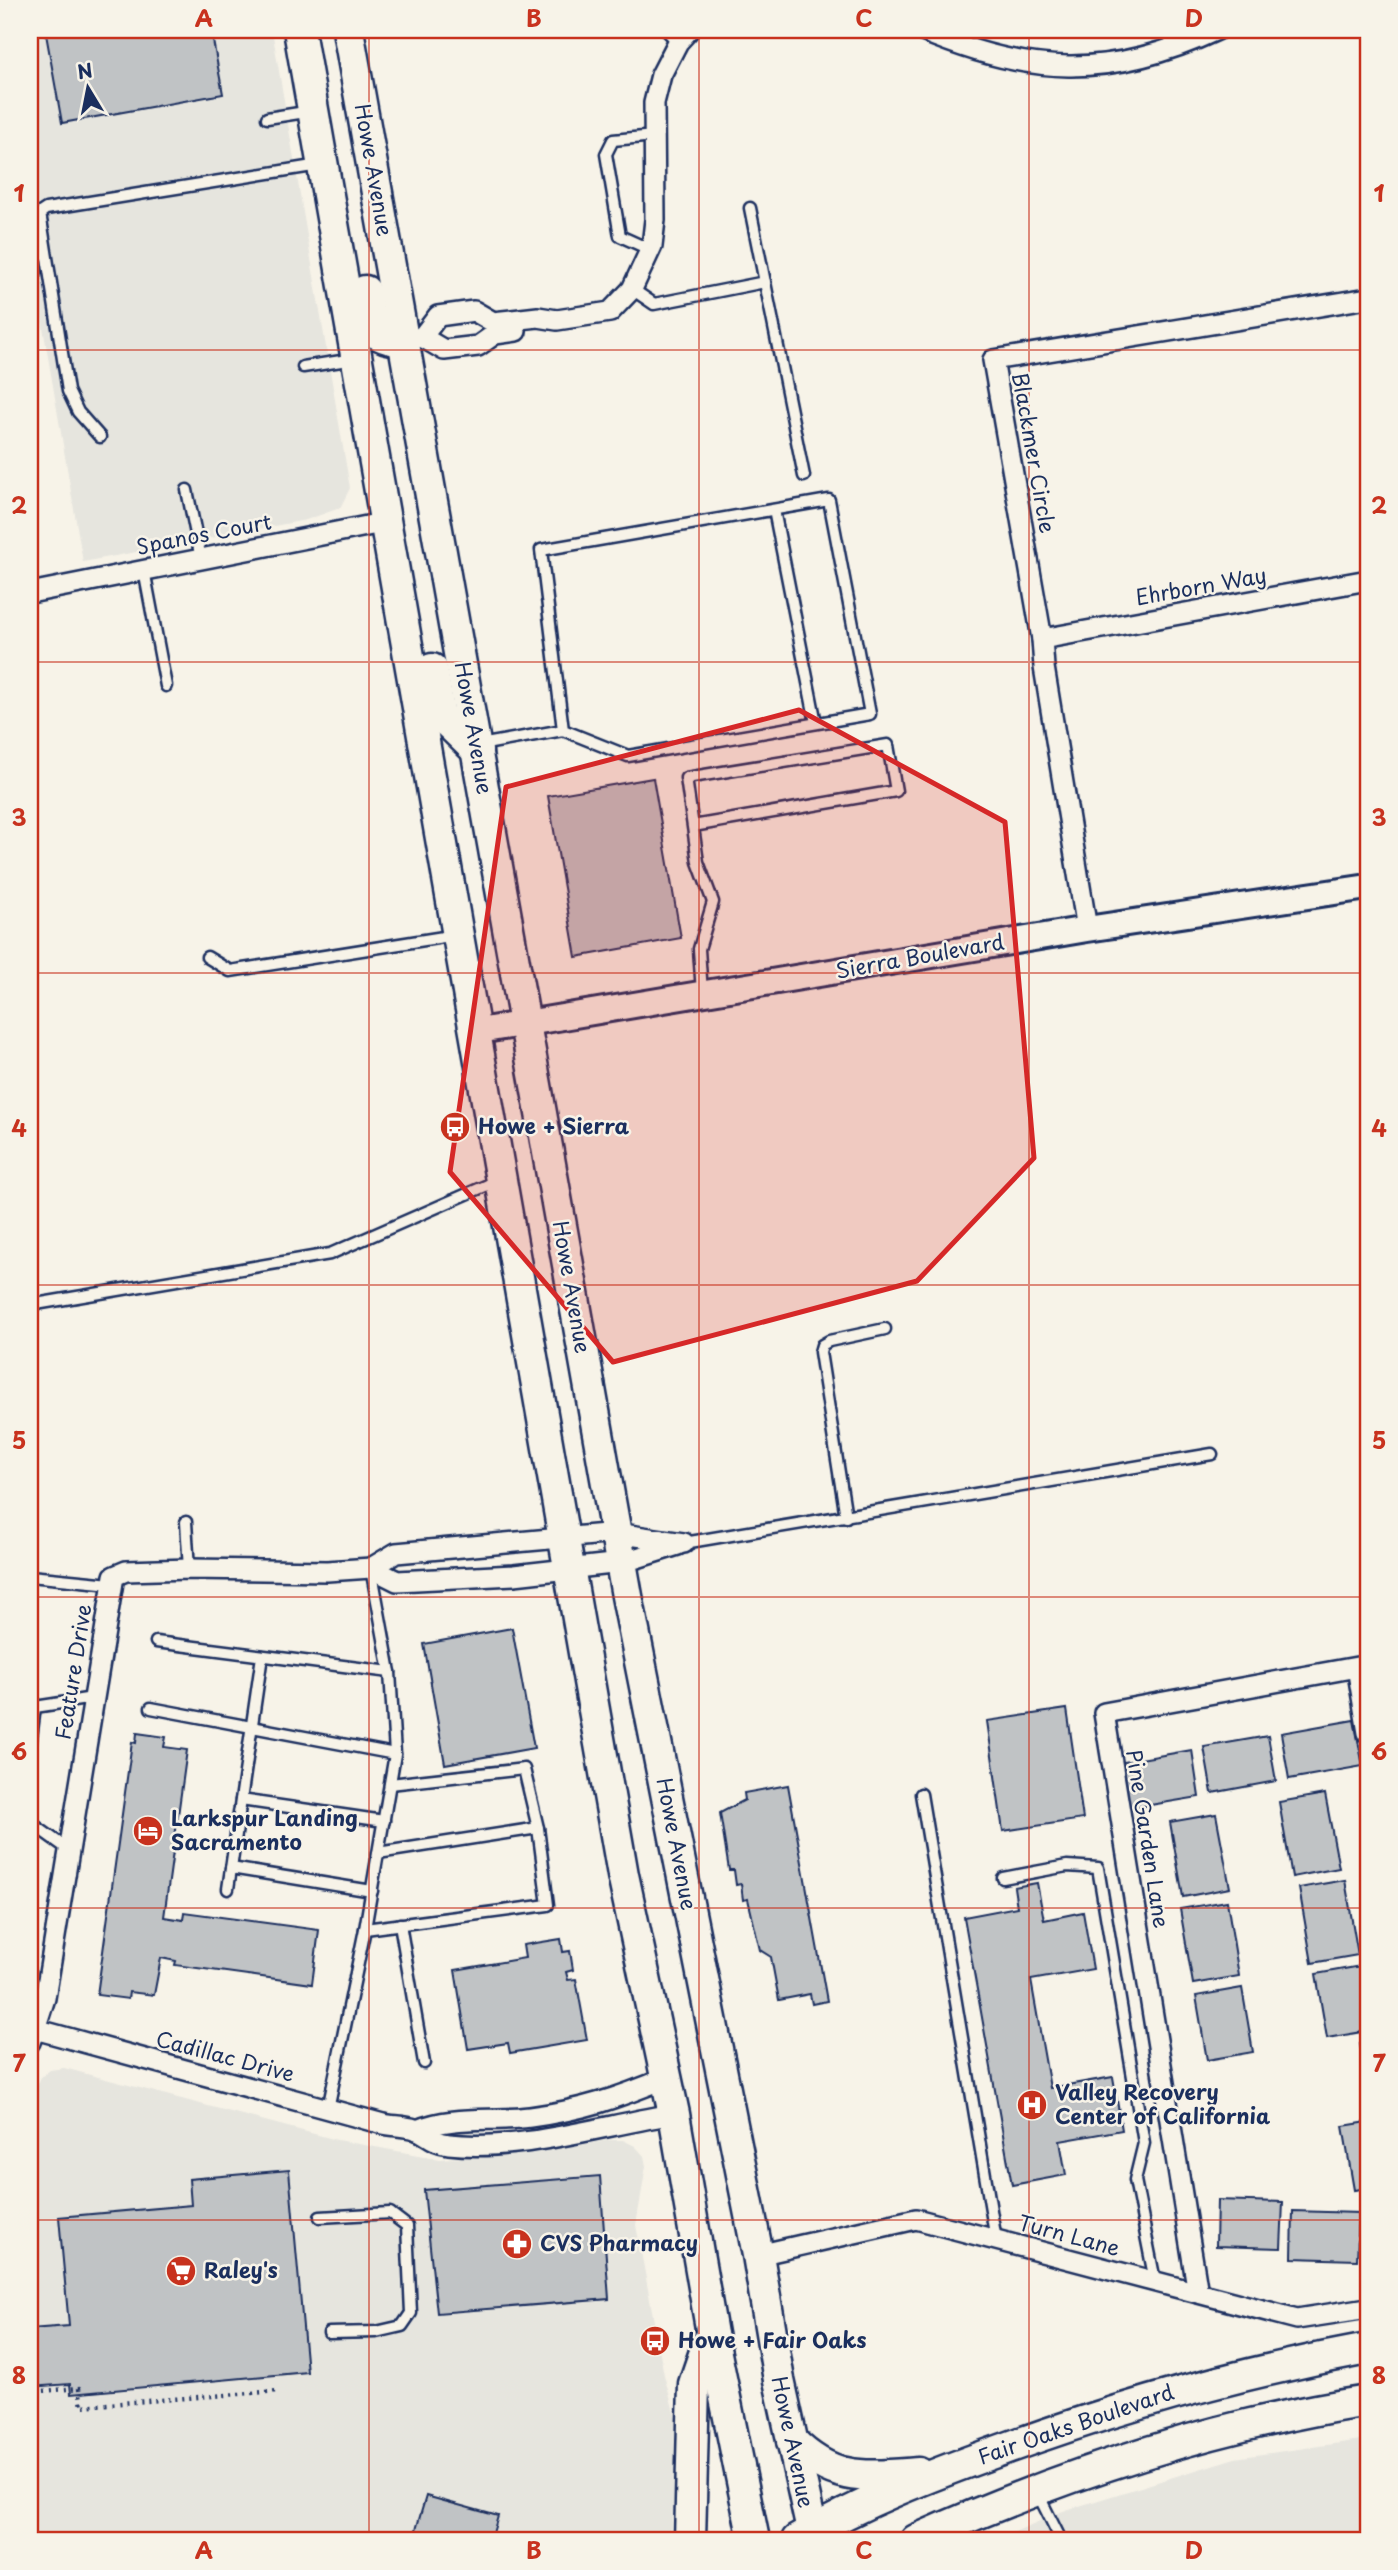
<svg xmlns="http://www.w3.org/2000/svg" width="1398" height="2570" font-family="'Playpen Sans',sans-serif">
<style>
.built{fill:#e6e5de}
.building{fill:#c0c3c5;stroke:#1b2f5e;stroke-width:2}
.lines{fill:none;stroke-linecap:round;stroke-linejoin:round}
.service-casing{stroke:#1b2f5e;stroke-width:15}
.minor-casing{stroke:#1b2f5e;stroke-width:24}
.tertiary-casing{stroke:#1b2f5e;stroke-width:30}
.primary-casing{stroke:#1b2f5e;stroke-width:35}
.path{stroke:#1b2f5e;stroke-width:4.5;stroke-dasharray:2 5;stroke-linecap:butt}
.service{stroke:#f7f3e8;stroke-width:10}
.minor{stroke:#f7f3e8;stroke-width:19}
.tertiary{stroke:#f7f3e8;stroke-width:24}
.primary{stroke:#f7f3e8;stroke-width:30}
.marked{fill:#d62828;fill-opacity:0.2;stroke:#d62828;stroke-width:5;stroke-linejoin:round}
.grid{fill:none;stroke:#c8321e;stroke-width:2;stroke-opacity:0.55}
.labels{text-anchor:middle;stroke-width:5;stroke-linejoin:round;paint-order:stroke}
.street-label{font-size:21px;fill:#1b2f5e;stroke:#f7f3e8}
.poi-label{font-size:21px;font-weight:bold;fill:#1b2f5e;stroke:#f7f3e8;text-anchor:start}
.neatline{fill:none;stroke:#c8321e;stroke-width:2.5}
.grid-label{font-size:23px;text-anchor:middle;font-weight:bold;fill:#c8321e}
</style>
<rect width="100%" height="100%" fill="#f7f3e8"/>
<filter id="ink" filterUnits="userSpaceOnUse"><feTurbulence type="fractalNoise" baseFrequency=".0143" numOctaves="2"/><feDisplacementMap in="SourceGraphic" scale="14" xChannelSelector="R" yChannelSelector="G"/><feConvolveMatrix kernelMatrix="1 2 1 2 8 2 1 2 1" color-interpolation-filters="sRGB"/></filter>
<g filter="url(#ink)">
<g class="built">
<polygon points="30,30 272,30 350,488 340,508 306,520 83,562 30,251"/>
<polygon points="64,2068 337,2140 440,2159 557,2149 608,2140 623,2140 635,2146 644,2156 646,2166 636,2225 664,2375 678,2427 671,2540 30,2540 30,2101 41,2077 50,2070"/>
<polygon points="1368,2439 1368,2540 996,2540 1063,2511 1235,2458"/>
</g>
<g class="building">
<polygon points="62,30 211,30 223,94 62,123 46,34"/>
<polygon points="653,778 681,938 576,957 548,796"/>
<polygon points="512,1628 534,1748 445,1764 424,1644"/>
<polygon points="1067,1709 1083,1819 1003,1831 987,1721"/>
<polygon points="1354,1720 1363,1766 1289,1779 1281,1733"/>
<polygon points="137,1733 166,1737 164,1747 187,1750 164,1917 183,1920 184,1912 319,1930 312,1984 175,1965 176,1961 161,1958 154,1995 129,1992 128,1999 97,1995 132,1742 136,1743"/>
<polygon points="1268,1736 1276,1781 1212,1793 1204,1747"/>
<polygon points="1192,1750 1199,1797 1126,1809 1118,1763"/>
<polygon points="788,1785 827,2001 812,2004 810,1994 779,2000 771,1957 760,1950 748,1899 743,1900 741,1884 736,1885 734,1870 729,1870 720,1813 745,1800 744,1793"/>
<polygon points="1325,1794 1339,1868 1292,1877 1279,1802"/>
<polygon points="1216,1814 1230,1888 1183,1897 1170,1822"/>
<polygon points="1345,1880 1358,1955 1312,1963 1299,1888"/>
<polygon points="1037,1883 1044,1920 1083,1912 1093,1969 1031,1980 1050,2088 1113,2077 1122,2130 1060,2141 1066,2175 1012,2185 964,1917 1017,1907 1014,1887"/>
<polygon points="1227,1901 1239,1976 1193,1984 1180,1909"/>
<polygon points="561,1939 563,1952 570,1951 573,1970 566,1972 568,1980 576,1979 587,2040 510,2053 508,2043 468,2049 455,1970 525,1958 523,1945"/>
<polygon points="1361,1966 1368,2007 1368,2031 1327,2038 1316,1974"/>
<polygon points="1242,1988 1253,2052 1207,2060 1196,1996"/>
<polygon points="1368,2043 1368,2088 1360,2044"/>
<polygon points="1368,2122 1368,2188 1354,2190 1343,2126"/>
<polygon points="289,2170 307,2372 71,2394 70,2384 30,2387 30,2329 69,2326 59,2217 191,2205 189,2179"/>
<polygon points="600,2176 609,2299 437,2313 424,2190"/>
<polygon points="1217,2200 1283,2202 1281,2248 1216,2246"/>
<polygon points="1293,2211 1359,2213 1357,2260 1292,2258"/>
<polygon points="426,2496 498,2516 491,2540 413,2540"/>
</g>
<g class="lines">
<g class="service-casing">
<g id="service">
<polyline points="666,30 678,42"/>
<polyline points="1168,30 1173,49"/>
<polyline points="267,118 312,111"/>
<polyline points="750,208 804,476"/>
<polyline points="651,250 620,236 606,154 613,140 654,136"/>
<polyline points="632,289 654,304 765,282"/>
<polyline points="303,367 354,359"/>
<polyline points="100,437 78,412 68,391 40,213 46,209 319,165"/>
<polyline points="187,490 201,559"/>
<polyline points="774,510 816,723"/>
<polyline points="144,570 166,686"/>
<polyline points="480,745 563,730 541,550 829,500 870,714 628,756 563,730"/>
<polyline points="693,826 896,791 888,745 686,778 698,862 713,902 699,949 702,993"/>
<polyline points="207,957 230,971 456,935"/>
<polyline points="30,1305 330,1254 499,1180"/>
<polyline points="846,1517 820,1352 822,1345 829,1341 885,1329"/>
<polyline points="186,1522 189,1569"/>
<polyline points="684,1543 1212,1454"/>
<polyline points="30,1576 111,1584"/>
<polyline points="156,1642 390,1672"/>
<polyline points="151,1708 395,1754"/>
<polyline points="30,1747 35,1707 93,1698"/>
<polyline points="921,1794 996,2240"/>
<polyline points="241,1800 384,1821"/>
<polyline points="30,1822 69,1850"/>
<polyline points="378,1853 538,1828"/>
<polyline points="231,1868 372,1891"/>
<polyline points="1003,1878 1067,1866 1098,1868 1144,2143 1135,2180 1155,2281"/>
<polyline points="228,1889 262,1656"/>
<polyline points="400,1924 424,2063"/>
<polyline points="365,1929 548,1905 538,1828 524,1769 390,1784"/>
<polyline points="328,2109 365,1929 395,1754 390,1672 371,1568"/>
<polyline points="320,2217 390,2213 407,2226 411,2313 402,2326 376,2332 329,2333"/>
<polyline points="1038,2494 1061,2540"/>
</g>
</g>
<g class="minor-casing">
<g id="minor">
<path d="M920,30C1028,76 1109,80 1217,30"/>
<polyline points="422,337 438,316 474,311 493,322 538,317 557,320 610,312 632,289 652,246 655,220 654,103 661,75 678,42 689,30"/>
<polyline points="410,339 422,337 444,350 478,346 495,334 516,331"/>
<polyline points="30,593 387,522"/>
<polyline points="1042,639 1368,580"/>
<polyline points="1087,929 1044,667 1042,639 993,360 1368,298"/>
<polyline points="371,1568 397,1581 514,1575 621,1563 678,1545"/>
<polyline points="35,2029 45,1998 114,1576 126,1571 189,1569 327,1571 371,1568 396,1553 616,1533 684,1543"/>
<path d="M30,2042L35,2029L383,2124C393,2126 405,2126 415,2129C428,2134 432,2142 449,2144C519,2152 604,2125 674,2114"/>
<path d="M417,2130C452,2115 492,2122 530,2117C582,2110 618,2098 666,2078"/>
<polyline points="758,2255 916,2219 1297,2319 1368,2308"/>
<polyline points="1198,2293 1104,1713 1357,1667 1368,1733"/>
</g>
</g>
<g class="tertiary-casing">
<polyline id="tertiary" points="473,1032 1087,929 1368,887"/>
</g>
<g class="primary-casing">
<g id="primary">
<polyline points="299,30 623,1875 674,2114 712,2334 754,2540"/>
<polyline points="348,30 627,1596 758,2255 779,2380 814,2540"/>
<path d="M365,291C371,323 367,340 405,340"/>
<polyline points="432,669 440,715 477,751"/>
<path d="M792,2441C833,2482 864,2477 919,2473"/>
<polyline points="690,2540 694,2384 711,2334"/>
<path d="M797,2540C861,2502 931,2475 1001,2450C1121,2406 1242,2372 1368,2349"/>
<path d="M916,2540C1059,2476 1213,2425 1368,2401"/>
</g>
</g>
<polyline class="path" points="30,2392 79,2388 82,2406 278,2391"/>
<use href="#service" class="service"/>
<use href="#minor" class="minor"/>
<use href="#tertiary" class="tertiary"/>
<use href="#primary" class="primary"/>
</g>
</g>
<path class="marked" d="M799,710L1005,822L1034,1158L917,1281L613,1362L450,1172L506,787Z"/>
<path class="grid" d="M369,30V2540M699,30V2540M1029,30V2540M30,350H1368M30,662H1368M30,973H1368M30,1285H1368M30,1597H1368M30,1908H1368M30,2220H1368"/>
<defs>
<g id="bus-disc" transform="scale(1.575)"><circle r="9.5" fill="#c8321e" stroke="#f7f3e8"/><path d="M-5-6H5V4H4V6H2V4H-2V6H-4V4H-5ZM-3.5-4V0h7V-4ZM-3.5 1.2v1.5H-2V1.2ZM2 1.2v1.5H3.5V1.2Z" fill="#fff"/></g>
<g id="hotel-disc" transform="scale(1.575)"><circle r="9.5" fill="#c8321e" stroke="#f7f3e8"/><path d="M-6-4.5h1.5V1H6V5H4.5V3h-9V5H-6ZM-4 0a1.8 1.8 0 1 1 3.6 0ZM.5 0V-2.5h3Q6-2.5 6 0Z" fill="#fff"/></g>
<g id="hospital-disc" transform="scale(1.575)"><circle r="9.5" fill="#c8321e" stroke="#f7f3e8"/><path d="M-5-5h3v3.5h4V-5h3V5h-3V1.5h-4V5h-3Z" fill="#fff"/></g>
<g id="pharmacy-disc" transform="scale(1.575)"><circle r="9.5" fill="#c8321e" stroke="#f7f3e8"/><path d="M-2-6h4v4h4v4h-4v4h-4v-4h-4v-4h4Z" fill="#fff"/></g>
<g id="supermarket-disc" transform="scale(1.575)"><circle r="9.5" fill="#c8321e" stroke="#f7f3e8"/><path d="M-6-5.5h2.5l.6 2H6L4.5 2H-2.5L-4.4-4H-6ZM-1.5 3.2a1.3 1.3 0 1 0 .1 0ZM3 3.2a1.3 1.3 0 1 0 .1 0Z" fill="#fff"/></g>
</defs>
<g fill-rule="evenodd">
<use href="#bus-disc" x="455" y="1127"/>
<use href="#hotel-disc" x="148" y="1831"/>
<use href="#hospital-disc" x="1032" y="2105"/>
<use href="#pharmacy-disc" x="517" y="2244"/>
<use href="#supermarket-disc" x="181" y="2271"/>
<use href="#bus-disc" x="655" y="2341"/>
</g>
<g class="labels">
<g class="street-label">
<text transform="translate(373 170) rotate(80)" y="7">Howe Avenue</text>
<text transform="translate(1033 453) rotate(80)" y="7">Blackmer Circle</text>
<text transform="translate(204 535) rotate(-11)" y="7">Spanos Court</text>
<text transform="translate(1201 587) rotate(-10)" y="7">Ehrborn Way</text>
<text transform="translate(473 728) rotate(80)" y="7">Howe Avenue</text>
<text transform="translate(920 957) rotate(-10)" y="7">Sierra Boulevard</text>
<text transform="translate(571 1287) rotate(80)" y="7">Howe Avenue</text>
<text transform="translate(74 1672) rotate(-81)" y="7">Feature Drive</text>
<text transform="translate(1147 1839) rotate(81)" y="7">Pine Garden Lane</text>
<text transform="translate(676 1844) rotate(79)" y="7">Howe Avenue</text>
<text transform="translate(225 2057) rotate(15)" y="7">Cadillac Drive</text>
<text transform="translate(1069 2236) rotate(15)" y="7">Turn Lane</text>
<text transform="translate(1076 2425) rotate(-19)" y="7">Fair Oaks Boulevard</text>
<text transform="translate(792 2442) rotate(78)" y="7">Howe Avenue</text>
</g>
<g class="poi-label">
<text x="478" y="1134">Howe + Sierra</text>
<text x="171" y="1826">Larkspur Landing<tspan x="171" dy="24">Sacramento</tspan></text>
<text x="1055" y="2100">Valley Recovery<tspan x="1055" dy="24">Center of California</tspan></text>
<text x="540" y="2251">CVS Pharmacy</text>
<text x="204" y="2278">Raley's</text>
<text x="678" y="2348">Howe + Fair Oaks</text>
</g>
</g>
<rect width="1398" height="2570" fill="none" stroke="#f7f3e8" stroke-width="77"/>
<g transform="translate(88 88) rotate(350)" stroke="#f7f3e8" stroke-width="5" paint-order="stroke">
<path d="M0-5L12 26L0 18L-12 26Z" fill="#1b2f5e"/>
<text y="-10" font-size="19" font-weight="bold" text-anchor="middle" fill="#1b2f5e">N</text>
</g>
<rect x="38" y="38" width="1322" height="2494" class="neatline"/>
<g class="grid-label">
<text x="204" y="27">A</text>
<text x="534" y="27">B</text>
<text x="864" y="27">C</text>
<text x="1194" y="27">D</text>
<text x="19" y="202">1</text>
<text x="1379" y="202">1</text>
<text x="19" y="514">2</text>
<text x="1379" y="514">2</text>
<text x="19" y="826">3</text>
<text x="1379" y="826">3</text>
<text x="19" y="1137">4</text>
<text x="1379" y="1137">4</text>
<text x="19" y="1449">5</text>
<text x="1379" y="1449">5</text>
<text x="19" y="1760">6</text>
<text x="1379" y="1760">6</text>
<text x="19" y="2072">7</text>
<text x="1379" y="2072">7</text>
<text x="19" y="2384">8</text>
<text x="1379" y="2384">8</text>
<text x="204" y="2559">A</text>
<text x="534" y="2559">B</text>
<text x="864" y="2559">C</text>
<text x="1194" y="2559">D</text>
</g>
</svg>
